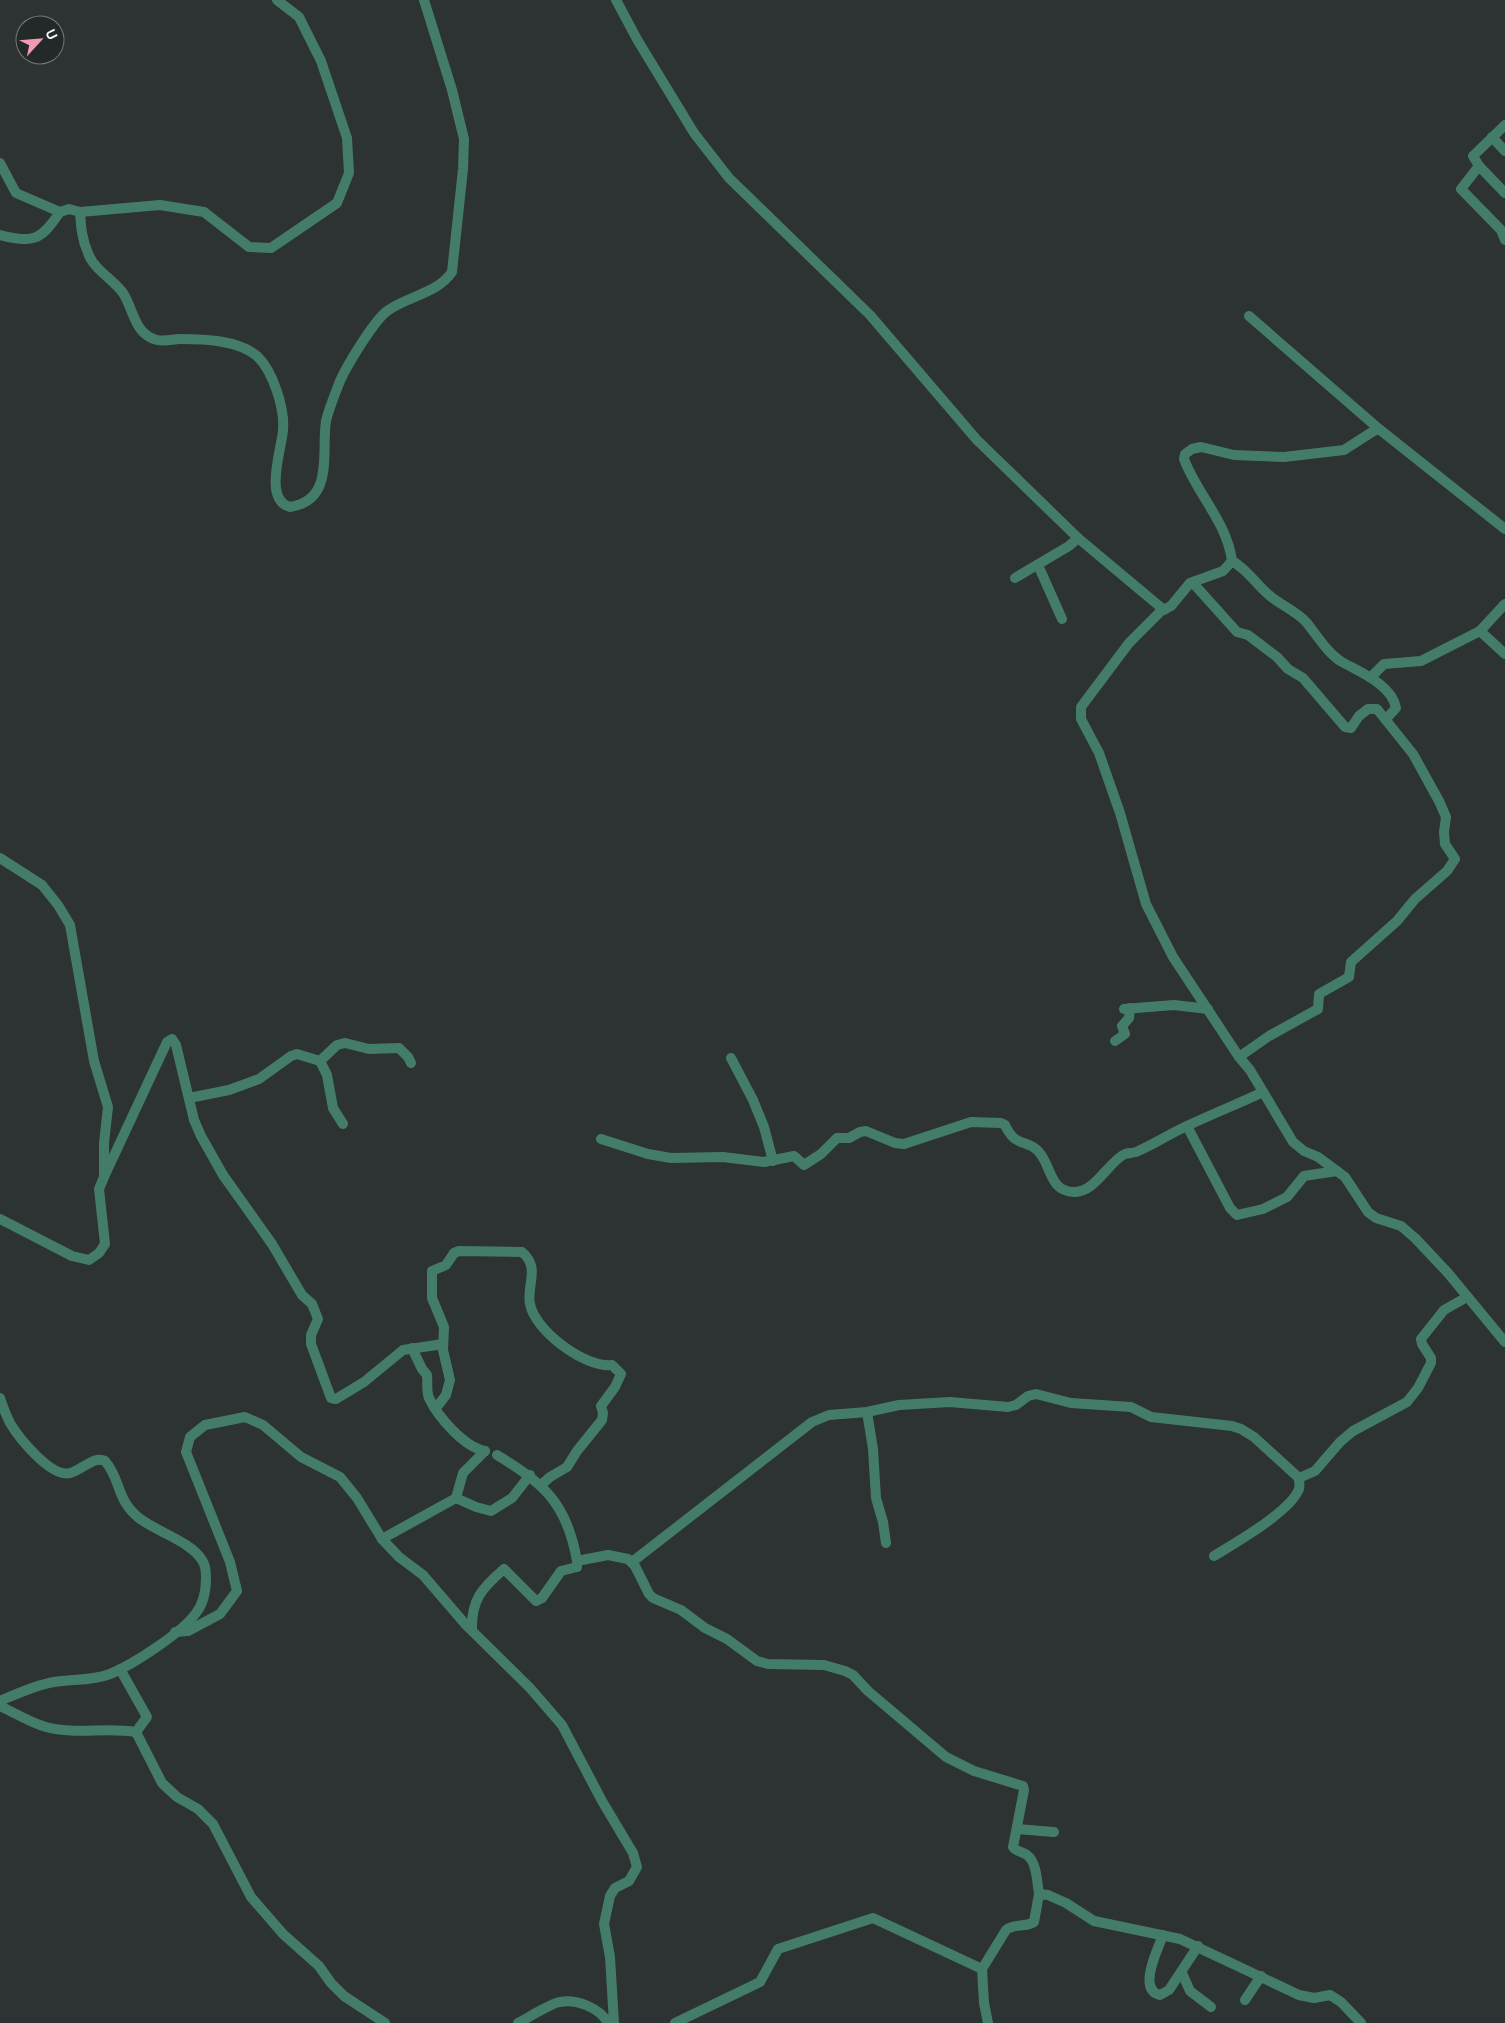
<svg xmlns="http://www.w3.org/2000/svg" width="1505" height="2023" font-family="'DM Sans',sans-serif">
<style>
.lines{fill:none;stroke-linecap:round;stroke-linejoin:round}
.street{stroke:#437d6a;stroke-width:10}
</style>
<rect width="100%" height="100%" fill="#2d3232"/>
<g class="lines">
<g class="street">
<polyline points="616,0 638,41 694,133 729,178 870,315 977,440 1078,538 1164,610"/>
<polyline points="1505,125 1473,156 1479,166 1461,189 1501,230 1505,240"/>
<polyline points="1492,137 1505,151"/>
<polyline points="0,163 16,193 60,212"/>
<polyline points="1479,166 1505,193"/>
<polyline points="80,212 160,205 204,212 249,247 271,248 337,203 349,173 347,138 321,61 299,17 277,0"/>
<path d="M0,235C34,243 40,241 60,212L69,209L80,212C81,227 82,240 88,253C94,270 113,279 123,293C134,310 134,334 157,340C165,342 173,339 180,339C204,339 238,340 257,356C273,371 285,409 283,430C282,448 263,500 290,507C335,500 321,452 326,421C329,408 335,394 340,381C347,365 374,321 387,311C407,296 437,294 452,272L463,169L464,139L452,90L424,0"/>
<polyline points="1249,316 1379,429"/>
<path d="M1505,529L1379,429L1372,432L1344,450L1284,457L1234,455L1201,447L1192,449L1185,454L1184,459C1197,494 1227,522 1232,561L1223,571L1190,583L1171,606L1161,611L1129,643L1081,707V719L1099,753L1120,813L1146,904L1173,957L1239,1057L1250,1070L1293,1142L1304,1151L1318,1157L1345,1177L1368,1212L1376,1218L1401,1226L1415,1238L1448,1273L1505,1342"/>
<path d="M1232,561C1247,569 1256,584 1269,595C1280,605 1296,611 1306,622C1317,635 1327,653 1342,662C1360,672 1392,685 1396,708L1386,719"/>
<polyline points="1038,565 1062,619"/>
<polyline points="1015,578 1069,546 1078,538"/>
<polyline points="1193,583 1237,632 1248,635 1277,657 1288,669 1303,678 1345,727 1351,728 1359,716 1368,709 1377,709 1413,754 1439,801 1446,817 1444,832 1445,844 1455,859 1447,871 1415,899 1397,921 1351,962 1349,977 1319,994 1318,1009 1269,1036 1239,1057"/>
<polyline points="1480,631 1505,654"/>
<polyline points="1371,677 1384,664 1421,661 1480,631 1505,604"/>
<polyline points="0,858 42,885 58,905 70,925 94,1061 108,1107 104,1143 104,1177 99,1189 105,1244 99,1253 89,1260 72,1256 0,1219"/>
<polyline points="1124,1009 1174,1005 1208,1009"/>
<polyline points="1115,1041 1125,1034 1122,1026 1129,1018 1130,1008"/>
<polyline points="731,1058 753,1100 764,1127 773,1161"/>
<polyline points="189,1098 229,1090 259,1079 291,1056 297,1054 320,1061"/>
<polyline points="343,1124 333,1108 327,1075 320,1061 337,1045 345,1043 369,1049 399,1048 408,1057 411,1063"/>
<polyline points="1187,1126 1230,1208 1237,1215 1263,1209 1287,1197 1304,1176 1337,1171"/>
<path d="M601,1139L648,1154L671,1158L723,1157L764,1162L794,1156L804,1165L821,1154L837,1138H849L860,1132L866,1131L895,1143L904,1144L971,1122L1001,1123L1005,1125C1016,1149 1027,1138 1039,1152C1052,1167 1049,1191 1074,1192C1095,1193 1109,1161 1125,1154C1128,1153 1132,1153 1136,1152C1153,1145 1169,1134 1187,1126C1212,1114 1238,1104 1263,1092"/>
<polyline points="104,1177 167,1042 172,1039 176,1045 194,1120 201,1136 223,1175 272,1244 302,1295 312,1304 318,1319 311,1335 311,1344 331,1398 336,1399 364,1382 403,1350 443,1344"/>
<path d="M412,1348L422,1369L427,1375C428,1383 426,1391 429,1398C438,1417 464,1447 485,1451"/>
<path d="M0,1398C3,1407 6,1415 10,1423C19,1438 51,1478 70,1473C81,1471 94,1455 105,1461C121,1479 116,1500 139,1518C157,1532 190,1541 202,1560C205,1564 206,1572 206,1578C206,1591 204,1603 196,1613C182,1633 132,1665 110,1674C92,1681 72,1679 54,1682C35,1685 17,1694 0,1701"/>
<path d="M436,1408L446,1395L450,1380L443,1350L444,1327L432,1298V1271L446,1265L454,1253L459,1251L522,1252C541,1268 526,1286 530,1304C535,1331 585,1368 612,1365L621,1374L615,1387L601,1406L603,1413L602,1420L577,1451L567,1467L550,1477L541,1485"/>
<polyline points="867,1412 873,1449 876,1498 883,1522 886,1543"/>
<path d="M497,1455C545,1484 567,1504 577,1561L608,1555L628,1559L635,1566L649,1594L653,1598L681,1610L705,1628L727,1639L757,1661L768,1664L824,1665L845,1671L853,1675L868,1691L946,1757L974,1771L1023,1786L1024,1790L1013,1847C1016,1852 1022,1851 1027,1855C1037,1862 1037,1883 1039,1894"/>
<polyline points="456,1498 476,1507 491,1511 512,1498 530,1475"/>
<polyline points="382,1539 456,1498 463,1473 485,1451"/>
<path d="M1214,1556C1235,1543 1290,1512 1299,1489C1300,1486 1299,1481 1299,1478"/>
<polyline points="632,1562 812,1422 829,1415 867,1412 899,1405 950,1402 1008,1407 1016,1405 1028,1396 1036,1394 1071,1403 1131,1407 1151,1417 1232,1426 1241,1429 1254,1437 1299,1478 1315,1471 1340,1442 1353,1431 1407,1402 1418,1388 1431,1363 1431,1358 1422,1344 1421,1339 1444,1310 1467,1297"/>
<path d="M472,1630C471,1600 482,1588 504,1569L536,1601L542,1598L561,1571L577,1567V1561"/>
<polyline points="175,1632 188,1631 220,1614 237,1591 230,1562 186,1452 190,1437 205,1425 245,1417 263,1425 301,1457 340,1477 357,1498 382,1539 399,1557 423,1575 466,1625 530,1688 562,1725 602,1801 633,1853 637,1867 629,1881 615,1888 610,1896 604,1924 610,1957 614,2023"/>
<polyline points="120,1669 147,1717 136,1732"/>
<path d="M0,1706C15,1713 31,1723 46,1727C76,1735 106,1727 136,1732L162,1783L177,1797L198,1809L213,1824L251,1897L283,1934L319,1966L331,1983L344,1996L385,2023"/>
<polyline points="1017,1829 1054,1832"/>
<path d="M1163,1935C1158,1949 1137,1990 1160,1995L1169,1990L1198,1946"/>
<polyline points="982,1969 984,2003 988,2023"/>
<polyline points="1182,1973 1190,1991 1211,2007"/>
<polyline points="1245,2000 1261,1976"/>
<path d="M518,2023C528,2018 551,2003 560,2002C577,1999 600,2008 608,2023"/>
<path d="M675,2023L760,1982L778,1949L873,1918L982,1969L1006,1930C1014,1923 1025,1928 1034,1922L1039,1894L1048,1895L1066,1903L1094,1921L1180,1939L1299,1995L1314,1998L1330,1995L1341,2002L1361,2023"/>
</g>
</g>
<g transform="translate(40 40) rotate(64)"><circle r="24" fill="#232828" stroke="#757a7a"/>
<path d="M0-4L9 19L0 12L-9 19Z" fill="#f19ab2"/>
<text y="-8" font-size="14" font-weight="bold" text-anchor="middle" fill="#f1f4f4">U</text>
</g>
</svg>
